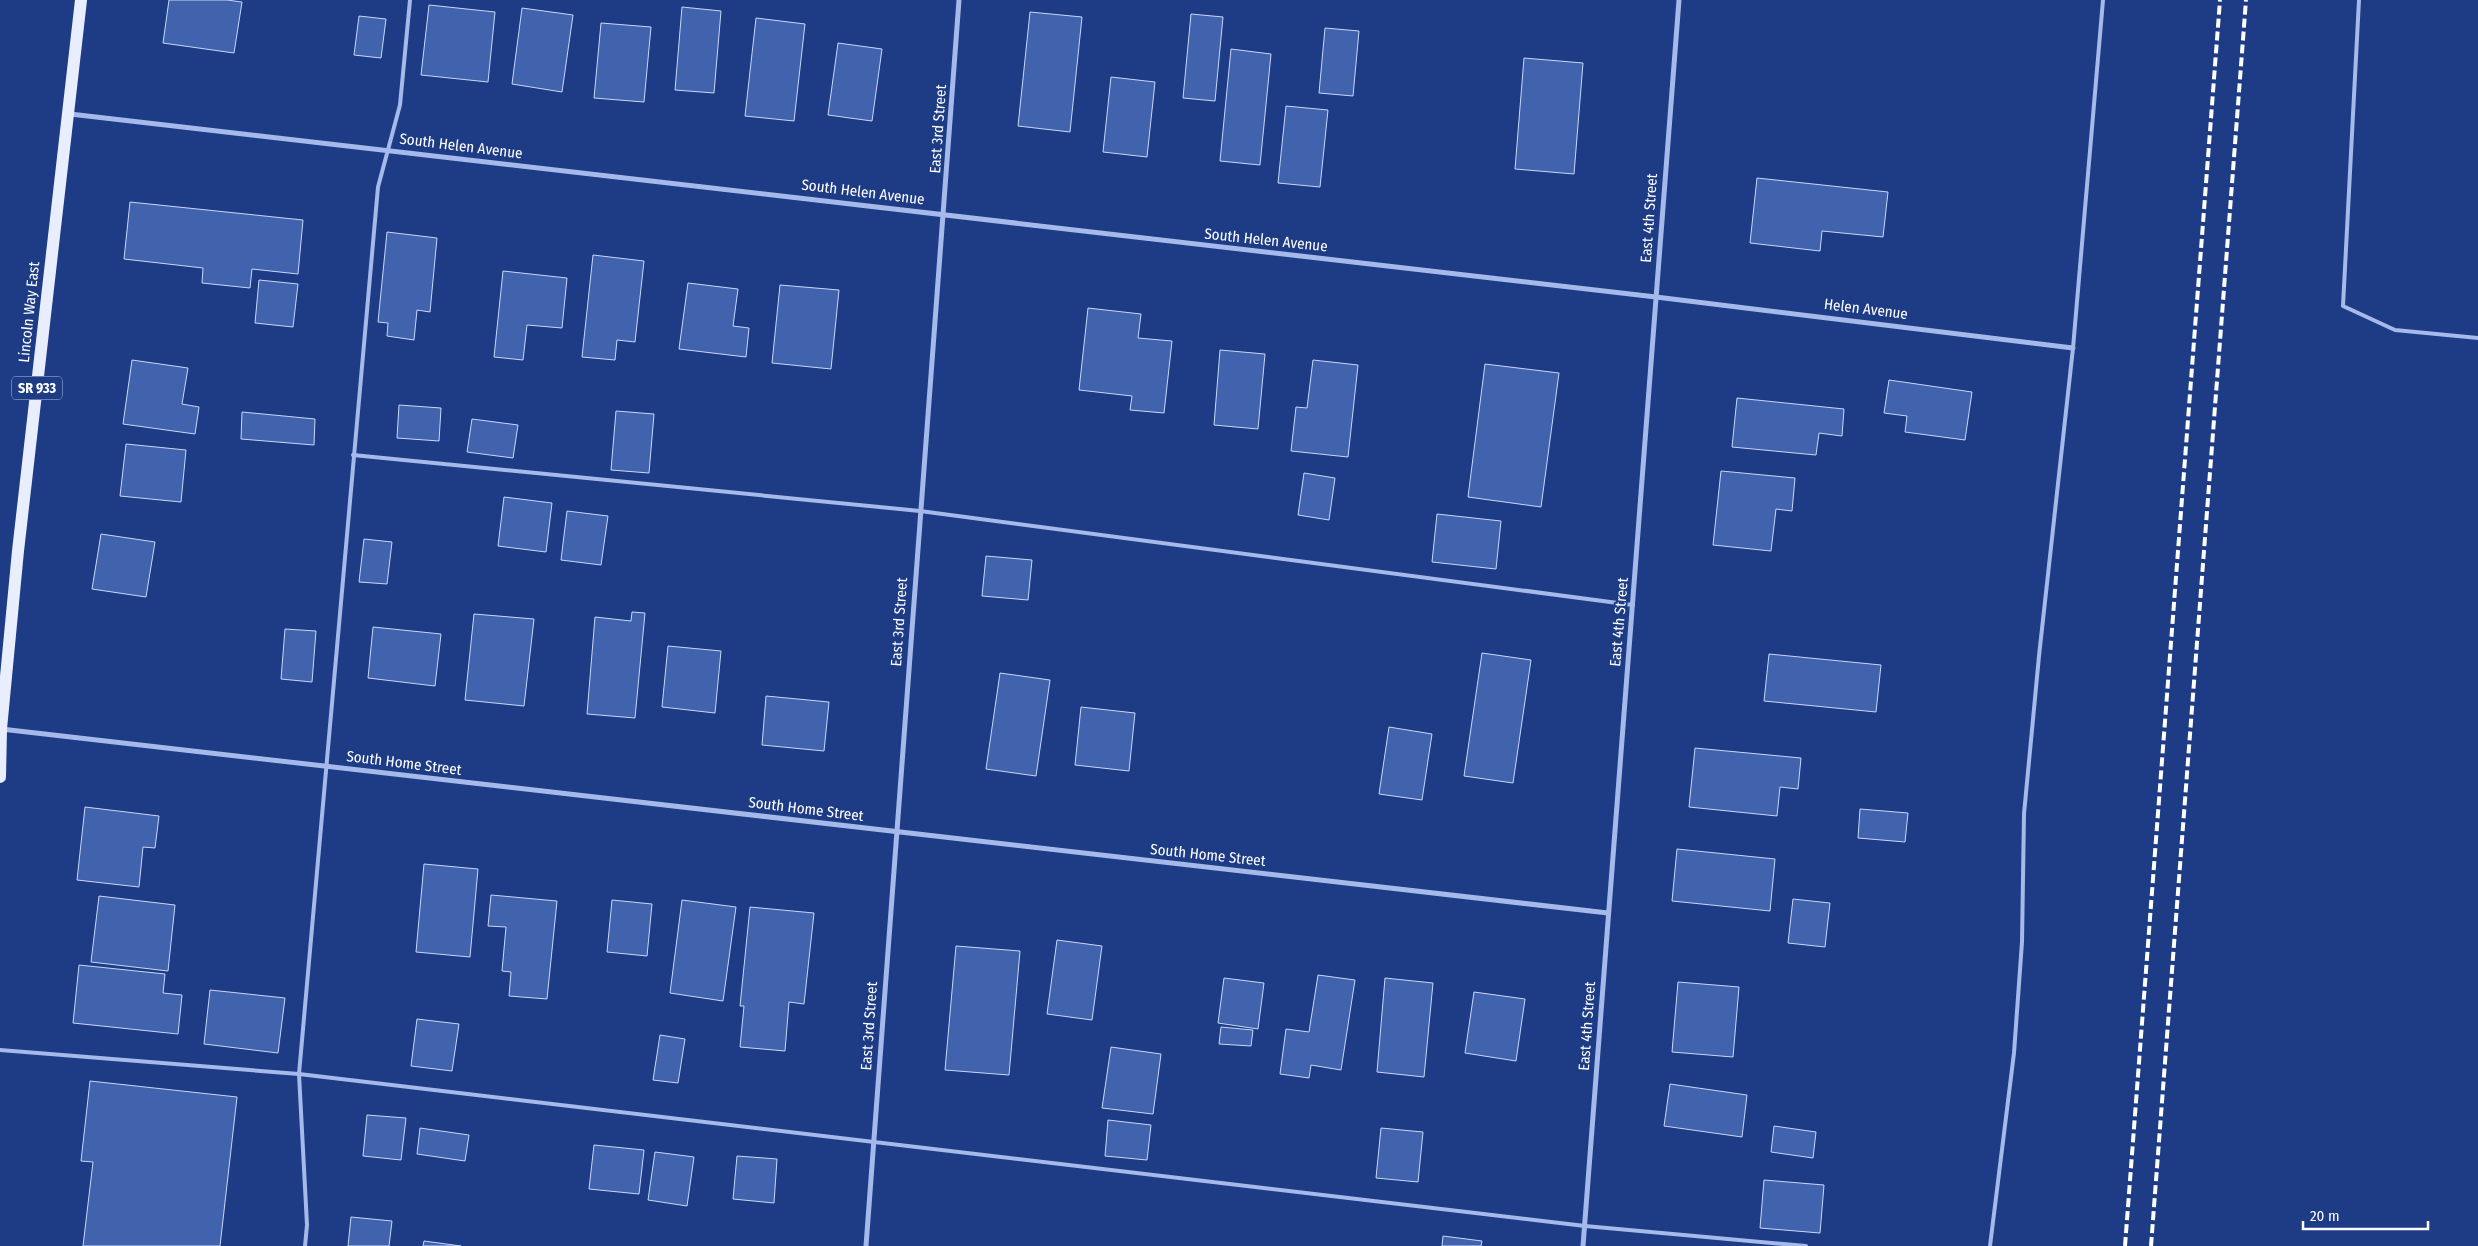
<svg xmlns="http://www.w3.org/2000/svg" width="2478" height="1246" font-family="'Fira Sans Condensed',sans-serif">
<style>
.building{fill:#4162ac;stroke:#c9d8f8}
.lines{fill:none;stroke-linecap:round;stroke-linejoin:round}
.lane{stroke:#a5baeb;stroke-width:4}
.street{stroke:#a5baeb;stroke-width:5}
.primary{stroke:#e9eefe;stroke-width:12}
.rail{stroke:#fff;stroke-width:4;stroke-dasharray:9 4;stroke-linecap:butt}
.labels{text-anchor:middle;stroke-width:4;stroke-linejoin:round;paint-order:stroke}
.shield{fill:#1d3c85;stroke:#bbc4da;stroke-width:1}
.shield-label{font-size:14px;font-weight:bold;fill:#fff}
.street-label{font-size:15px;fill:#fff;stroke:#1d3c85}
</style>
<rect width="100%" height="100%" fill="#1d3c85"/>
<g class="building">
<polygon points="169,0 227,0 242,2 234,53 163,43"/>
<polygon points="429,5 495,12 488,82 421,75"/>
<polygon points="682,7 721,11 714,93 675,90"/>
<polygon points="522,8 573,15 562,92 512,84"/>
<polygon points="1030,12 1082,17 1070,132 1018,126"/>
<polygon points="1191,14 1223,17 1215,101 1183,98"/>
<polygon points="359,16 386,19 381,58 354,55"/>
<polygon points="756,18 805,24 794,121 745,116"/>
<polygon points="601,23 651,27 644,102 594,98"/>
<polygon points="1325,28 1359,31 1353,96 1319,93"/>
<polygon points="838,43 882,49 872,121 828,115"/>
<polygon points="1231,49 1271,54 1260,165 1220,161"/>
<polygon points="1524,58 1583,63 1574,174 1515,169"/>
<polygon points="1111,77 1155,82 1147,157 1103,152"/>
<polygon points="1286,106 1328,110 1320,187 1278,183"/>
<polygon points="1757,178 1888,192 1883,237 1822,231 1820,251 1750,243"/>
<polygon points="130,202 303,220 298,274 252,269 250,288 202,283 203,268 124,259"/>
<polygon points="387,232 437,238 430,312 417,310 414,340 387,336 388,323 378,322"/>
<polygon points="593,255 644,261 635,342 617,340 615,360 582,357"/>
<polygon points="503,271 567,278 562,328 527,325 523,360 494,357"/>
<polygon points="259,280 298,284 293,327 255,323"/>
<polygon points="688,283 738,289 733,326 749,328 746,357 679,349"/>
<polygon points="780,285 839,290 831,369 772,363"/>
<polygon points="1088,308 1141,314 1138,338 1172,341 1164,413 1130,410 1132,396 1079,390"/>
<polygon points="1220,350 1265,354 1258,429 1214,425"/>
<polygon points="132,360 188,368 182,404 199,407 195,434 123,424"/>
<polygon points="1313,360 1358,365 1348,457 1291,451 1296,407 1307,408"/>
<polygon points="1485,364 1559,373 1541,507 1468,497"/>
<polygon points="1889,380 1972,392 1965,440 1905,432 1907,416 1884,413"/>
<polygon points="1737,398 1844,409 1842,436 1819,433 1816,455 1732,447"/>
<polygon points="399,405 441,408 439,441 397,438"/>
<polygon points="616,411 654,414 649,473 611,470"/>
<polygon points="242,412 315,419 314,445 241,439"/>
<polygon points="472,419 518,425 513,458 467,452"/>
<polygon points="126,444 186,450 181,502 120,496"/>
<polygon points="1721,471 1795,478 1792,511 1776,509 1771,551 1713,545"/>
<polygon points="1304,473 1335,478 1329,520 1298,515"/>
<polygon points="504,497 552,503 546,552 498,546"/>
<polygon points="567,511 608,516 601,565 561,560"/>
<polygon points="1437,514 1501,521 1496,569 1432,562"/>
<polygon points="101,534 155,542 146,597 92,589"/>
<polygon points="364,539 392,542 387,584 359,582"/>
<polygon points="986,556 1032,560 1028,600 982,596"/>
<polygon points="632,612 645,613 635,718 587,714 595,617 631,621"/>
<polygon points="474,614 534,619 524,706 465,700"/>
<polygon points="373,627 441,634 435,686 368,678"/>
<polygon points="285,629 316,631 312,682 281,679"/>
<polygon points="668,646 721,651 715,713 662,707"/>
<polygon points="1482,653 1531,660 1513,783 1464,776"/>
<polygon points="1769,654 1881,665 1876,712 1764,701"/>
<polygon points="1000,673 1050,680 1036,776 986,769"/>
<polygon points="766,696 829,702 824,751 762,745"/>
<polygon points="1081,707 1135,713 1129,771 1075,765"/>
<polygon points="1389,727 1432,734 1422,800 1379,794"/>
<polygon points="1695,748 1801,758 1798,789 1780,787 1777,816 1689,807"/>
<polygon points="85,807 159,816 155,848 143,847 139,887 77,880"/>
<polygon points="1860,809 1908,813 1905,842 1858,838"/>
<polygon points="1677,849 1775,859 1770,911 1672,901"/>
<polygon points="424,864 478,869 470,957 416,952"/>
<polygon points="491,895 557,901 547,999 509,996 511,972 502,971 506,927 488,926"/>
<polygon points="99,896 175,905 168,971 91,962"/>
<polygon points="1793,899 1830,903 1825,947 1788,943"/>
<polygon points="612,900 652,904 647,956 607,952"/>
<polygon points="682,900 736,907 723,1001 670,993"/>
<polygon points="750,907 814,913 804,1004 789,1002 785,1051 740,1047 744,1006 740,1006"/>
<polygon points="1057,940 1102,946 1092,1020 1047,1014"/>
<polygon points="956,946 1020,951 1009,1075 945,1070"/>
<polygon points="79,965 165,974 163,993 182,995 178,1034 73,1023"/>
<polygon points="1318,975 1355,980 1341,1070 1311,1065 1309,1078 1280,1074 1286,1029 1309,1032"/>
<polygon points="1224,978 1264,983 1258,1029 1218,1023"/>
<polygon points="1385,978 1433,983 1424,1077 1377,1072"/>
<polygon points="1678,982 1739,987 1733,1057 1672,1052"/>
<polygon points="210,990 285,998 278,1053 204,1044"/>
<polygon points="1474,992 1525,999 1516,1061 1465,1053"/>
<polygon points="417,1019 459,1024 452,1071 411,1066"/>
<polygon points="1221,1027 1253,1030 1251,1046 1219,1044"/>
<polygon points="660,1035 685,1039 678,1083 653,1080"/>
<polygon points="1111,1047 1161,1054 1153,1114 1102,1108"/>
<polygon points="90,1081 237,1097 220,1246 83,1246 93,1162 81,1161"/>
<polygon points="1670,1084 1747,1095 1742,1137 1664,1126"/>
<polygon points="367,1115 406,1118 401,1160 363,1156"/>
<polygon points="1108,1120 1151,1125 1147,1160 1105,1156"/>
<polygon points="1774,1126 1816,1132 1813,1158 1771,1152"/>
<polygon points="420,1128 469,1135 465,1161 417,1154"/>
<polygon points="1381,1128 1423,1132 1418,1182 1376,1178"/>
<polygon points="594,1145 644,1150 639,1194 589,1189"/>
<polygon points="655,1152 694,1157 687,1206 648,1200"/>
<polygon points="737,1156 777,1159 774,1203 733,1199"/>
<polygon points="1764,1180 1824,1185 1820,1233 1760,1228"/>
<polygon points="351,1217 392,1221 389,1246 348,1246"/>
<polygon points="1443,1236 1482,1241 1481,1246 1442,1246"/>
<polygon points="424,1241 461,1246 423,1246"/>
</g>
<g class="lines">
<g class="lane">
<polyline points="2359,0 2343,306 2395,330 2478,338"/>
<polyline points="353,455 920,511 1633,605"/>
<polyline points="0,1050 299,1074 1585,1226 1806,1246"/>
<polyline points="305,1246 307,1225 299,1074 378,187 400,105 410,0"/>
<polyline points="1990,1246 2014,1053 2022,942 2024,814 2039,656 2073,348 2103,0"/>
</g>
<g class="street">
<polyline points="70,114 1656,297 2073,348"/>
<polyline points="1,729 1608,913"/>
<polyline points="866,1246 959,0"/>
<polyline points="1583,1246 1679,0"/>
</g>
<polyline class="primary" points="0,777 1,729 18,551 81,0"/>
<g class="rail">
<polyline points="2125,1246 2220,0"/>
<polyline points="2151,1246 2246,0"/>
</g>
</g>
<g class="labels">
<rect class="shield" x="12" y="376.5" width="50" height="23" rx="4"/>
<g class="shield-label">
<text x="37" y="393">SR 933</text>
</g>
<g class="street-label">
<text transform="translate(938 129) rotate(-86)" y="5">East 3rd Street</text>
<text transform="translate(461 146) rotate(7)" y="5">South Helen Avenue</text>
<text transform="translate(863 192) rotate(7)" y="5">South Helen Avenue</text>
<text transform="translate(1649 218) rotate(-86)" y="5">East 4th Street</text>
<text transform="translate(1266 240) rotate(6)" y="5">South Helen Avenue</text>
<text transform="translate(1866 309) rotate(7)" y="5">Helen Avenue</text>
<text transform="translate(29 312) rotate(-84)" y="5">Lincoln Way East</text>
<text transform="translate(899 622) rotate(-86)" y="5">East 3rd Street</text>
<text transform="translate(1619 622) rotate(-85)" y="5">East 4th Street</text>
<text transform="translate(404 763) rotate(7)" y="5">South Home Street</text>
<text transform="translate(806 809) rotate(7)" y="5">South Home Street</text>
<text transform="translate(1208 855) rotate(6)" y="5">South Home Street</text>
<text transform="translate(869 1026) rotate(-86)" y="5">East 3rd Street</text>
<text transform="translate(1587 1026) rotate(-86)" y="5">East 4th Street</text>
</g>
</g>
<path d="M2303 1221v8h125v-8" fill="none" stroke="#ffffff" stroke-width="2.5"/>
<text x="2310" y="1221" font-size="15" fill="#ffffff" stroke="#1d3c85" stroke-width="4" paint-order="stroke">20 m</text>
</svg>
